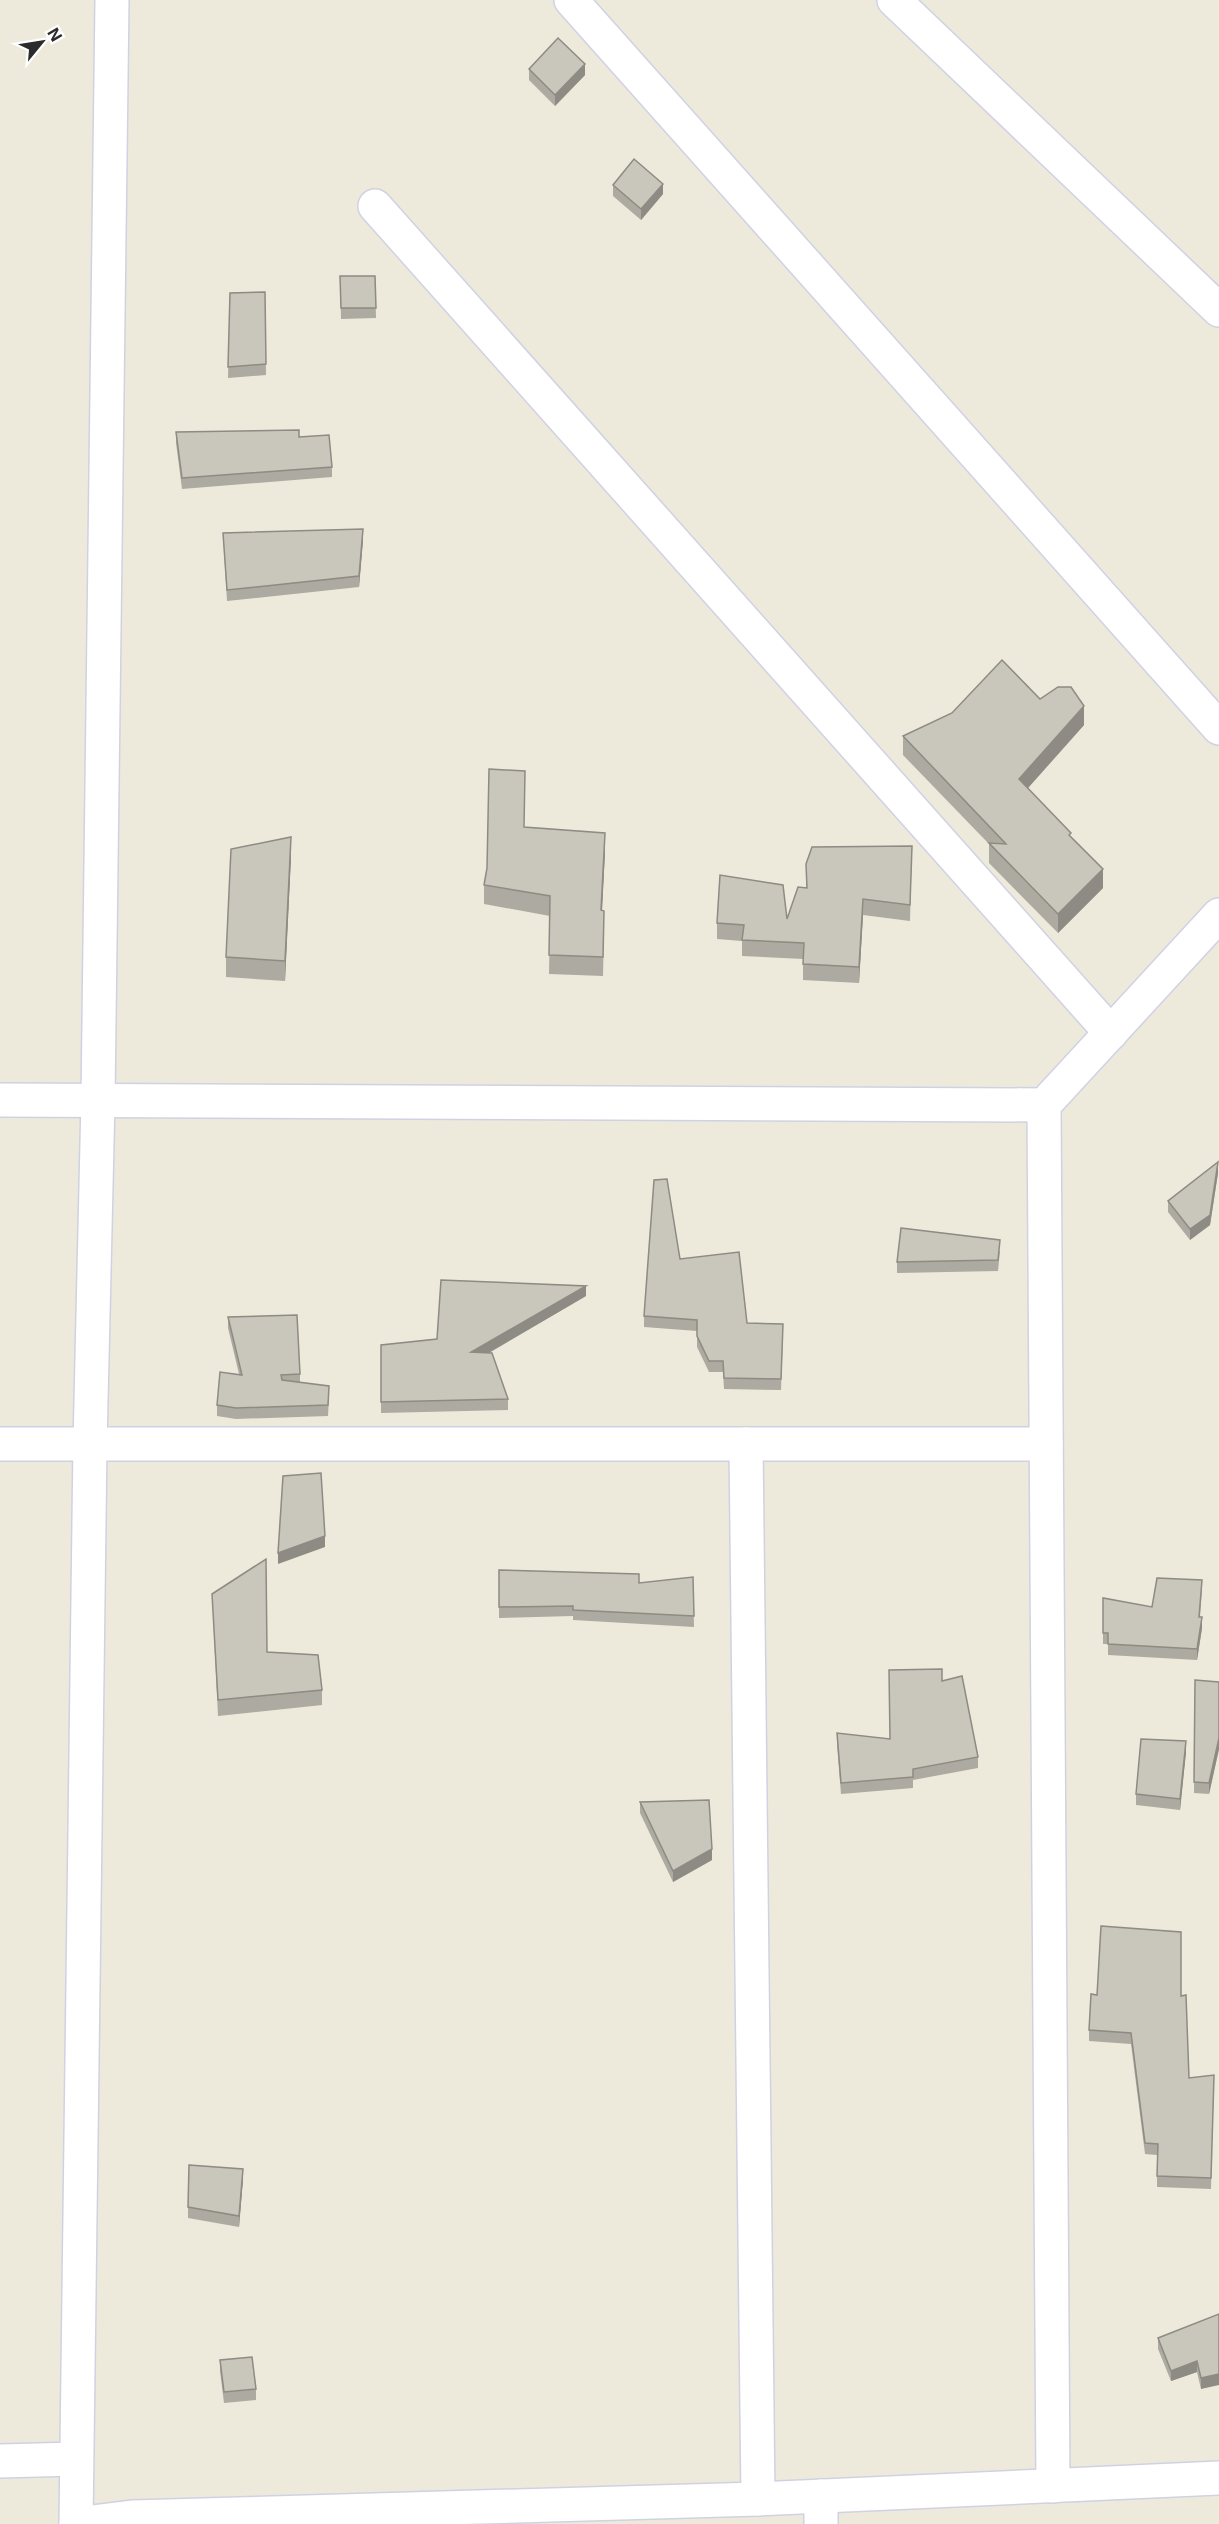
<svg xmlns="http://www.w3.org/2000/svg" width="1219" height="2524" font-family="Inter,sans-serif">
<style>
.lines{fill:none;stroke-linecap:round;stroke-linejoin:round}
.minor-casing{stroke:#d1d1e4;stroke-width:36}
.minor{stroke:#fff;stroke-width:33}
.wall{fill:#adaaa1}
.shaded-wall{fill:#8d8b83}
.building{fill:#c9c6bb;stroke:#8d8b83;stroke-width:1.5}
</style>
<rect width="100%" height="100%" fill="#edeadc"/>
<g class="lines">
<g class="minor-casing">
<g id="minor">
<polyline points="571,0 1219,728"/>
<polyline points="894,0 1219,310"/>
<polyline points="375,206 1111,1033"/>
<polyline points="0,1100 1044,1105"/>
<polyline points="0,1444 1046,1444"/>
<polyline points="746,1444 758,2499"/>
<polyline points="0,2461 76,2459"/>
<polyline points="1053,2486 1044,1105 1219,915"/>
<polyline points="821,2496 821,2524"/>
<polyline points="76,2524 90,1444 98,1100 112,0"/>
<polyline points="76,2524 132,2517 758,2499 1219,2478"/>
</g>
</g>
<use href="#minor" class="minor"/>
</g>
<g class="wall">
<polygon points="529,69 585,75 555,106 529,80"/>
<polygon points="613,185 663,194 641,220 613,196"/>
<polygon points="340,276 375,276 376,318 341,319"/>
<polygon points="265,292 266,375 228,378 230,293"/>
<polygon points="176,432 299,437 332,467 332,477 182,489 176,443"/>
<polygon points="223,533 363,540 359,587 227,601"/>
<polygon points="1040,699 1084,725 1028,788 1071,837 1103,888 1058,933 989,863 989,844 903,755 903,736"/>
<polygon points="524,827 605,852 602,910 604,930 603,976 549,974 550,916 484,904 484,885"/>
<polygon points="912,846 910,921 863,915 859,983 803,980 803,959 742,956 742,941 717,939 717,923 787,919 806,888 806,864"/>
<polygon points="291,857 285,981 226,977 226,957"/>
<polygon points="1218,1173 1210,1225 1190,1240 1168,1212 1168,1201"/>
<polygon points="1000,1251 998,1271 897,1273 897,1262"/>
<polygon points="680,1259 747,1323 783,1335 781,1390 724,1389 723,1372 709,1372 697,1347 697,1331 644,1327 644,1316"/>
<polygon points="586,1296 489,1353 508,1399 508,1410 381,1413 381,1345 437,1339"/>
<polygon points="228,1317 300,1374 300,1382 329,1397 328,1416 236,1419 217,1416 217,1405 239,1374 228,1328"/>
<polygon points="499,1570 639,1583 693,1577 694,1627 573,1620 573,1616 499,1618"/>
<polygon points="1202,1590 1200,1617 1202,1628 1197,1660 1108,1655 1108,1644 1103,1644 1103,1598 1152,1607"/>
<polygon points="212,1594 267,1652 322,1690 322,1705 218,1716"/>
<polygon points="1195,1680 1219,1682 1219,1749 1209,1794 1194,1793"/>
<polygon points="942,1681 978,1757 978,1768 913,1780 913,1788 841,1794 837,1744 837,1733 889,1739"/>
<polygon points="1186,1752 1180,1810 1136,1805 1136,1794"/>
<polygon points="640,1802 712,1860 673,1882 640,1813"/>
<polygon points="1181,1996 1189,2078 1214,2075 1211,2189 1157,2187 1157,2155 1145,2154 1131,2044 1089,2041 1089,2030"/>
<polygon points="243,2179 239,2227 188,2218 188,2207"/>
<polygon points="1219,2314 1201,2389 1197,2372 1171,2381 1158,2349 1158,2338"/>
<polygon points="220,2360 256,2389 256,2400 224,2403 220,2371"/>
</g>
<g class="shaded-wall">
<polygon points="585,64 585,75 555,106 555,95"/>
<polygon points="663,184 663,194 641,220 641,209"/>
<polygon points="363,529 363,540 359,587 359,576"/>
<polygon points="1084,706 1084,725 1019,798 1019,779"/>
<polygon points="605,833 605,852 601,930 601,910"/>
<polygon points="291,837 291,857 285,981 285,961"/>
<polygon points="1103,869 1103,888 1058,933 1058,914"/>
<polygon points="863,899 863,915 859,983 859,967"/>
<polygon points="1218,1162 1218,1173 1210,1225 1190,1240 1190,1229"/>
<polygon points="586,1286 586,1296 471,1363 471,1352"/>
<polygon points="325,1536 325,1547 278,1564 278,1553"/>
<polygon points="1202,1617 1202,1628 1197,1660 1197,1649"/>
<polygon points="1219,1738 1219,1749 1209,1794 1209,1783"/>
<polygon points="1186,1741 1186,1752 1180,1810 1180,1799"/>
<polygon points="712,1849 712,1860 673,1882 673,1871"/>
<polygon points="243,2169 243,2179 239,2227 239,2216"/>
<polygon points="1197,2361 1197,2372 1171,2381 1171,2371"/>
<polygon points="1219,2374 1219,2385 1201,2389 1201,2378"/>
</g>
<g class="building">
<polygon points="558,38 585,64 555,95 529,69"/>
<polygon points="634,159 663,184 641,209 613,185"/>
<polygon points="340,276 375,276 376,308 341,308"/>
<polygon points="265,292 266,364 228,367 230,293"/>
<polygon points="299,430 299,437 329,435 332,467 182,478 176,432"/>
<polygon points="363,529 359,576 227,590 223,533"/>
<polygon points="1002,660 1040,699 1058,687 1071,687 1084,706 1019,779 1071,833 1069,835 1103,869 1058,914 989,843 1006,844 903,736 952,713"/>
<polygon points="489,769 525,771 524,827 605,833 601,910 604,911 603,957 549,955 550,896 484,885 487,868"/>
<polygon points="291,837 285,961 226,957 231,849"/>
<polygon points="912,846 910,905 863,899 859,967 803,964 804,943 742,940 744,925 717,923 720,875 783,885 787,919 798,887 807,888 806,864 812,847"/>
<polygon points="1218,1162 1210,1215 1190,1229 1168,1201"/>
<polygon points="667,1179 680,1259 739,1252 747,1323 783,1324 781,1379 724,1378 723,1361 709,1361 697,1336 697,1320 644,1316 654,1180"/>
<polygon points="901,1228 1000,1240 998,1260 897,1262"/>
<polygon points="441,1280 586,1286 471,1352 492,1353 508,1399 381,1402 381,1345 437,1339"/>
<polygon points="297,1315 300,1374 281,1375 282,1380 329,1386 328,1405 236,1408 217,1405 220,1372 242,1375 228,1317"/>
<polygon points="321,1473 325,1536 278,1553 283,1476"/>
<polygon points="266,1559 267,1652 318,1655 322,1690 218,1700 212,1594"/>
<polygon points="499,1570 639,1574 639,1583 693,1577 694,1616 573,1610 573,1606 499,1607"/>
<polygon points="1157,1578 1202,1580 1199,1617 1202,1617 1197,1649 1108,1644 1108,1633 1103,1633 1103,1598 1152,1607"/>
<polygon points="942,1669 942,1681 962,1676 978,1757 913,1769 913,1777 841,1783 837,1733 890,1739 889,1670"/>
<polygon points="1195,1680 1219,1682 1219,1738 1209,1783 1194,1782"/>
<polygon points="1141,1739 1186,1741 1180,1799 1136,1794"/>
<polygon points="709,1800 712,1849 673,1871 640,1802"/>
<polygon points="1101,1926 1181,1932 1181,1996 1186,1995 1189,2078 1214,2075 1211,2178 1157,2176 1158,2144 1145,2143 1131,2033 1089,2030 1091,1994 1097,1995"/>
<polygon points="189,2165 243,2169 239,2216 188,2207"/>
<polygon points="1219,2314 1219,2374 1201,2378 1197,2361 1171,2371 1158,2338"/>
<polygon points="252,2357 256,2389 224,2392 220,2360"/>
</g>
<g transform="translate(42 42) rotate(60)" stroke="#ffffff" stroke-width="4.5" paint-order="stroke">
<path d="M0-4.5L10 22L0 15L-10 22Z" fill="#2b2b2b"/>
<text y="-9" font-size="16" font-weight="bold" text-anchor="middle" fill="#2b2b2b">N</text>
</g>
</svg>
